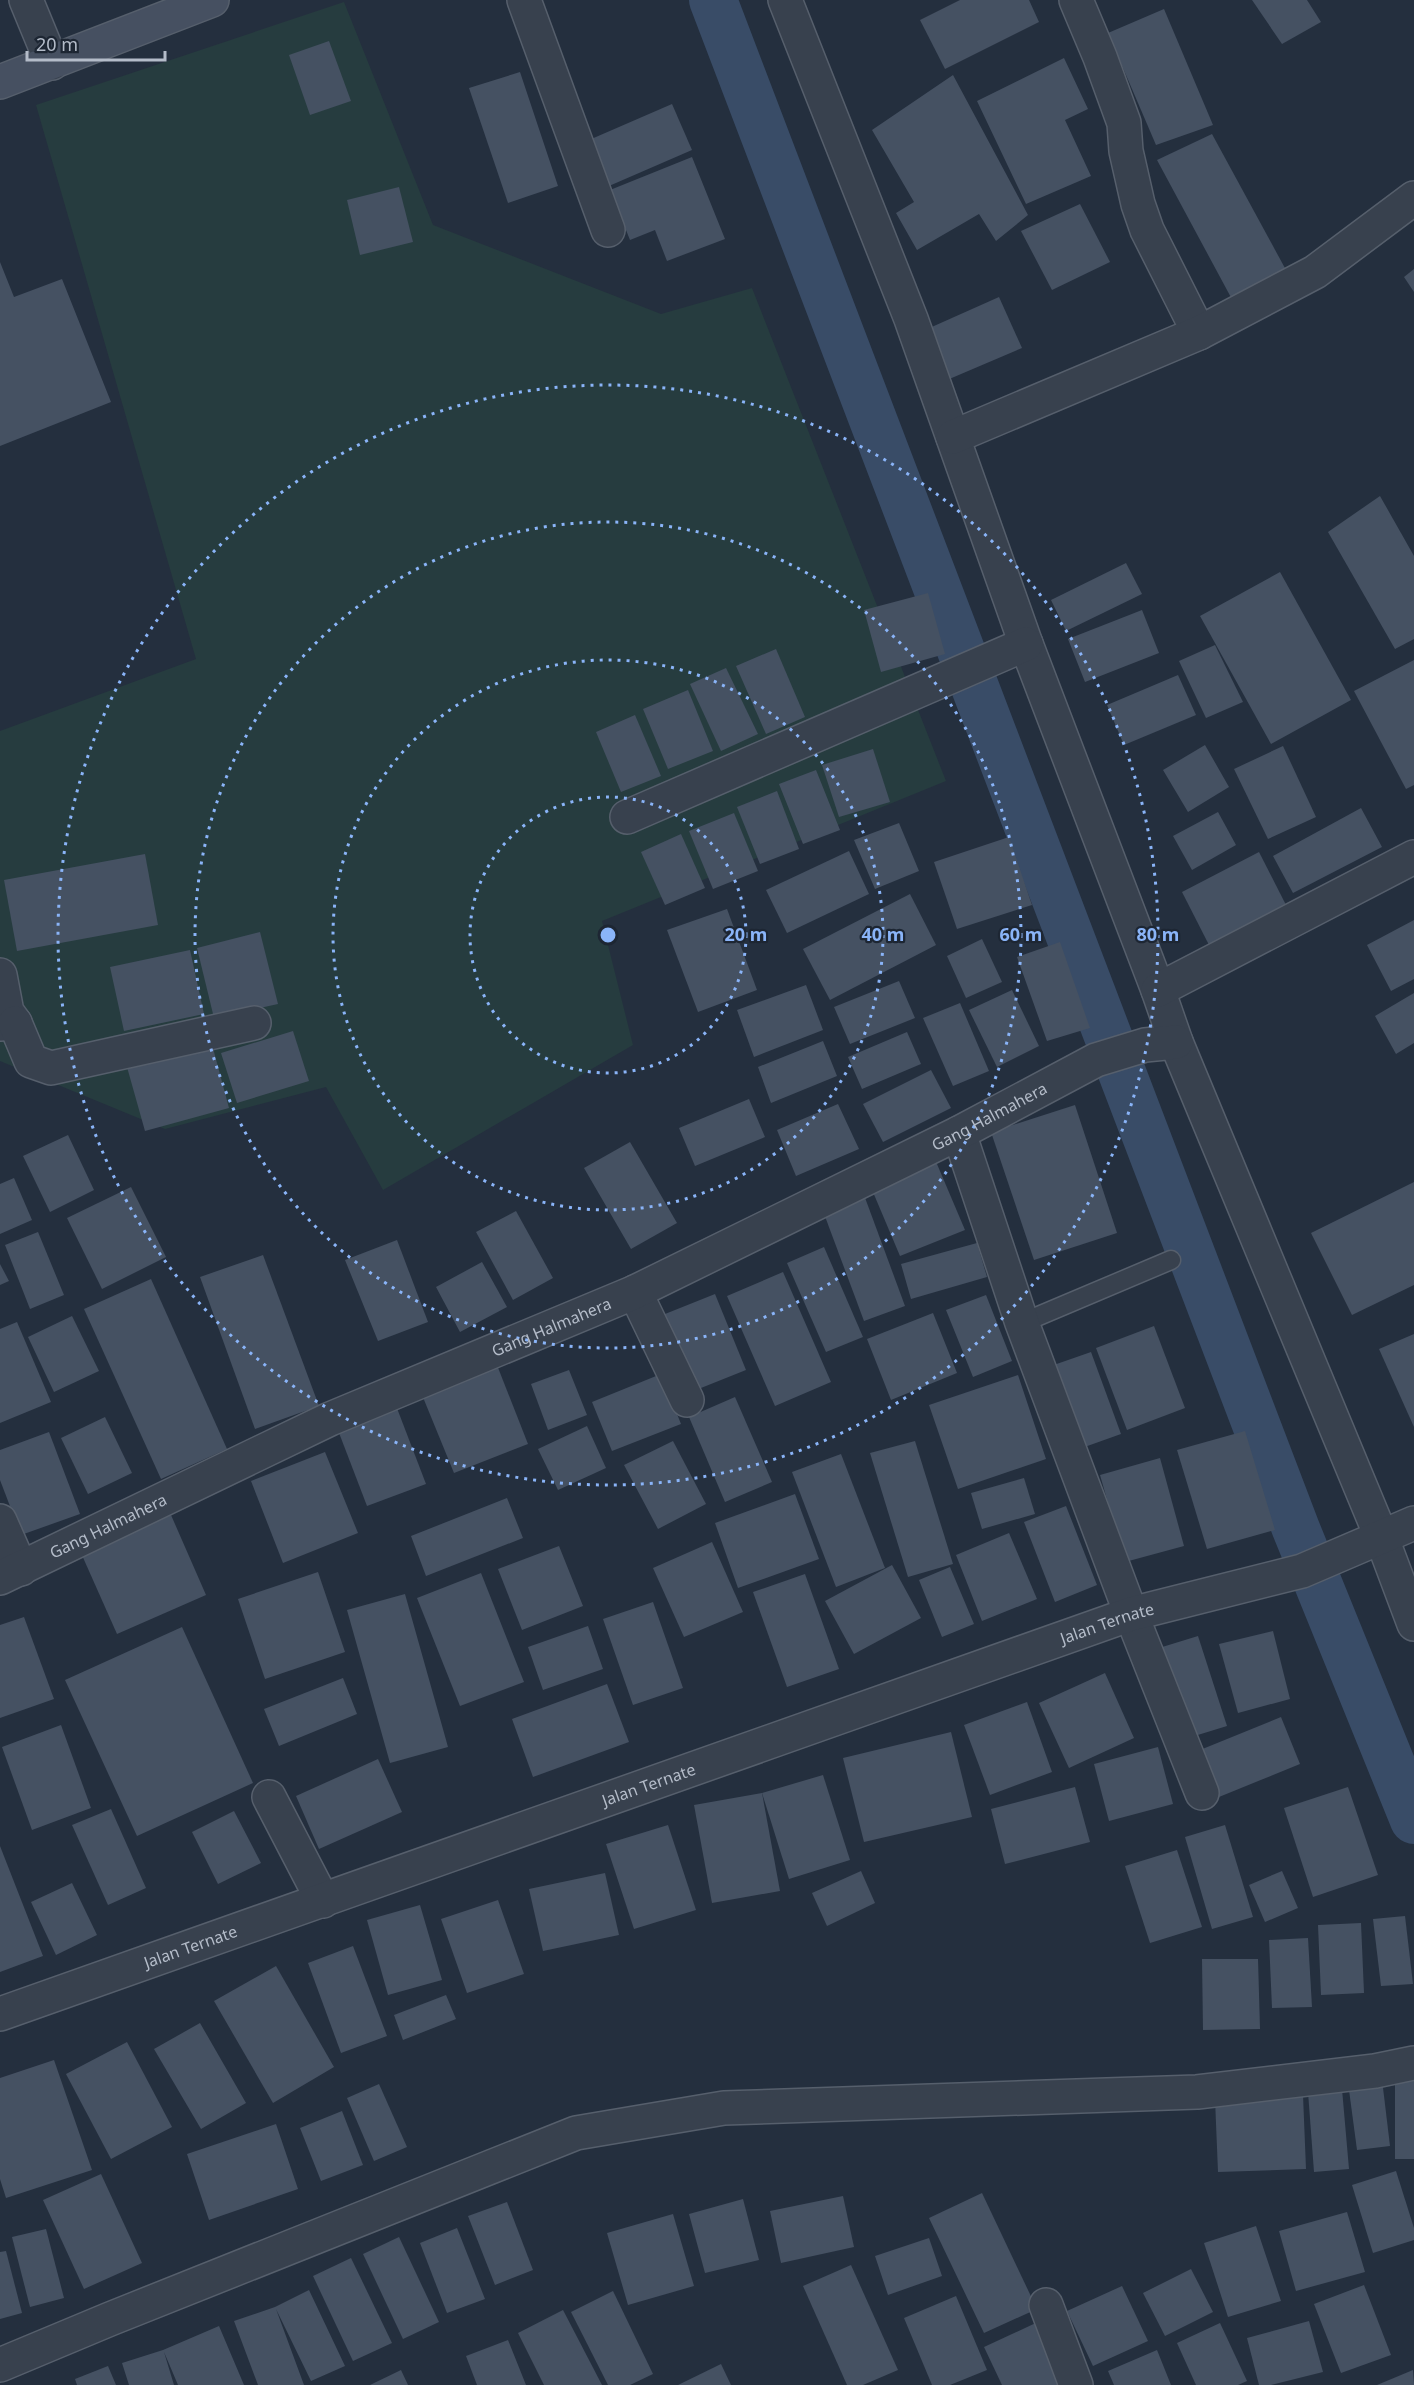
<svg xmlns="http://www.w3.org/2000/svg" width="1414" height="2385" font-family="'Noto Sans',sans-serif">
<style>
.green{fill:#263c3f}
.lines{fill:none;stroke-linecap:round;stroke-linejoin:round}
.canal{stroke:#394c67;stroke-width:48}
.building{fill:#455162}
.lane-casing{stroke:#565f6c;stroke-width:21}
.street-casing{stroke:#565f6c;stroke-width:36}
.secondary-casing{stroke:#565f6c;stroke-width:36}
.lane{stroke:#38414e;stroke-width:18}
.street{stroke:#38414e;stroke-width:33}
.secondary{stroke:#465061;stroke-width:33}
.ring{fill:none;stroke:#8ab4f8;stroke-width:3;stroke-dasharray:3 6}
.labels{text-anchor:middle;stroke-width:4.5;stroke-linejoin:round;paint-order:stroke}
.street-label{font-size:16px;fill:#b4bcc9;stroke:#1d2633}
.centre{fill:#8ab4f8;stroke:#1d2633;stroke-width:3}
.ring-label{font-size:18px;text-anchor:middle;font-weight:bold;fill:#8ab4f8;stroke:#1d2633;stroke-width:4.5;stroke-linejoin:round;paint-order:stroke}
</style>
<rect width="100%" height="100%" fill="#242f3e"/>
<polygon class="green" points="344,2 433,225 661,314 752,288 946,781 602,921 633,1045 383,1190 326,1087 165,1129 0,1061 0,731 196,659 36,105"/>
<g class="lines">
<polyline class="canal" points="713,0 1296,1529 1414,1820"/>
</g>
<g class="building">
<polygon points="960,0 1029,0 1039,22 945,69 920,20"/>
<polygon points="1252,0 1307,0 1321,22 1282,44"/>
<polygon points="1164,9 1213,125 1156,145 1108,33"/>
<polygon points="329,41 351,101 310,115 289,55"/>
<polygon points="1064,58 1088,109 1065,120 1091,176 1026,204 977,101"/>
<polygon points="520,72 558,186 508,203 469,88"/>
<polygon points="953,75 1028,215 996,241 979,214 917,250 896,213 914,202 872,130"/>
<polygon points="672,104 692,150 609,186 589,140"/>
<polygon points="1212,134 1286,270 1234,303 1157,160"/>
<polygon points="692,157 725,239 667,261 655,230 630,240 610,190"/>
<polygon points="399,187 413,242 360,255 347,200"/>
<polygon points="1080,204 1110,262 1052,290 1021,231"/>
<polygon points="0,262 14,297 62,279 111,402 0,446"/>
<polygon points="1414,269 1414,292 1404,277"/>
<polygon points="999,297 1022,348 947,380 925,330"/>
<polygon points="1380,496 1414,556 1414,639 1395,649 1328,532"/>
<polygon points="1126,563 1142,594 1066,631 1051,600"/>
<polygon points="1280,572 1351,700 1271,744 1200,616"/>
<polygon points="928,593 945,654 881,672 864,610"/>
<polygon points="1142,610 1159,653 1085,682 1068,639"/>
<polygon points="1215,645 1243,702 1206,718 1179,661"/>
<polygon points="776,649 805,717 766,734 736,666"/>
<polygon points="1414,660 1414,785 1406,789 1354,691"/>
<polygon points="726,668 758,734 721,751 690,684"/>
<polygon points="1178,675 1196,715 1124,745 1107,705"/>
<polygon points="688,690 713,751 668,769 643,709"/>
<polygon points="635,715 661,776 621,792 596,732"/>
<polygon points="1205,745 1229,787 1188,812 1163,770"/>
<polygon points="1283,746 1316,817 1268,839 1234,769"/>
<polygon points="873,749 890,802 839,817 822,765"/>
<polygon points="816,770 840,830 803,844 779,784"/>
<polygon points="777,791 799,849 760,864 737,807"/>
<polygon points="1361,808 1382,847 1293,893 1273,856"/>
<polygon points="1218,812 1236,845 1192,870 1173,836"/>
<polygon points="734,813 758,871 713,889 689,831"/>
<polygon points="899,823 919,871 875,889 854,840"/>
<polygon points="681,834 705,888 665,905 641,852"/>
<polygon points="1009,837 1032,905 957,929 934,862"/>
<polygon points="849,851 869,894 787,933 766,890"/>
<polygon points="1259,852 1286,905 1209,945 1182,892"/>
<polygon points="145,854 158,925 17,951 4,880"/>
<polygon points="910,894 936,945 830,1000 803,949"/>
<polygon points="727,909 757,990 698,1012 667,930"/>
<polygon points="1414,920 1414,979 1391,991 1367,945"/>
<polygon points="260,932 278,1004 214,1018 197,948"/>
<polygon points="982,939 1002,982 966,998 947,956"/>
<polygon points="1060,942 1090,1028 1047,1041 1017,957"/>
<polygon points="190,950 204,1014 124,1031 110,967"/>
<polygon points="899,981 915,1018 850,1044 834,1007"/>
<polygon points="806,985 823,1030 754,1057 737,1010"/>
<polygon points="1012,990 1039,1046 997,1067 969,1010"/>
<polygon points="1414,993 1414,1043 1396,1054 1375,1016"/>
<polygon points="960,1003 989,1071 953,1086 923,1018"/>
<polygon points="293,1031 309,1081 237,1103 221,1053"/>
<polygon points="907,1032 921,1064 862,1089 848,1057"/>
<polygon points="210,1037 229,1108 145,1131 125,1060"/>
<polygon points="823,1041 837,1076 771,1103 758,1067"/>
<polygon points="931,1070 951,1108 883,1142 863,1104"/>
<polygon points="749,1099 765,1137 695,1166 679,1128"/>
<polygon points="838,1104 859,1149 796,1176 777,1130"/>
<polygon points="1075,1105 1117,1233 1034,1260 991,1132"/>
<polygon points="68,1135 94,1190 50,1212 23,1156"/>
<polygon points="630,1142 677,1223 631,1249 584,1168"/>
<polygon points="934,1157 965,1230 900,1256 870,1185"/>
<polygon points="14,1178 32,1220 0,1234 0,1184"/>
<polygon points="1414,1182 1414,1285 1352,1315 1311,1233"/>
<polygon points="131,1187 166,1257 102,1289 67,1218"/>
<polygon points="864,1195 905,1306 864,1321 823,1211"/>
<polygon points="516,1211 553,1278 513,1300 476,1232"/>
<polygon points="38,1232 64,1295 30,1309 5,1245"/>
<polygon points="397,1240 428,1322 378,1341 345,1260"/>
<polygon points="977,1243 987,1277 911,1299 901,1264"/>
<polygon points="824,1247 863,1337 826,1352 787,1263"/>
<polygon points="263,1255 319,1406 255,1429 200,1277"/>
<polygon points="482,1262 507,1307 460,1332 436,1287"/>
<polygon points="0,1264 9,1281 0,1285"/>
<polygon points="783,1272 831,1382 775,1406 727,1296"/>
<polygon points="151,1279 227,1449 161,1479 84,1309"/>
<polygon points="715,1294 746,1370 691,1392 660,1316"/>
<polygon points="986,1295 1012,1361 973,1377 946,1310"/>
<polygon points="933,1313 957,1373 891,1400 867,1339"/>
<polygon points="72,1316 99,1371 54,1392 28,1337"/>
<polygon points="17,1322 51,1402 0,1423 0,1329"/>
<polygon points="1154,1326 1185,1408 1127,1430 1096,1348"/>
<polygon points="1414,1334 1414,1427 1379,1349"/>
<polygon points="1091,1352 1121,1434 1079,1449 1048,1367"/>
<polygon points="495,1360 528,1444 454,1473 420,1390"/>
<polygon points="569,1370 587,1415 548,1430 531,1384"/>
<polygon points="661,1374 681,1424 612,1451 592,1402"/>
<polygon points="1018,1375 1046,1459 958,1489 929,1405"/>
<polygon points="735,1397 772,1482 725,1502 689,1417"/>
<polygon points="395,1403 426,1484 367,1506 336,1425"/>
<polygon points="105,1417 132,1473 88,1494 61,1438"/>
<polygon points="587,1426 606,1468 558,1490 538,1449"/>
<polygon points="1245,1431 1275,1530 1207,1549 1177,1450"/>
<polygon points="49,1432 80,1514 21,1535 0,1480 0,1450"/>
<polygon points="673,1441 706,1504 658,1529 624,1465"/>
<polygon points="915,1441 953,1564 908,1577 870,1453"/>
<polygon points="325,1452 358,1533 283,1563 251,1481"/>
<polygon points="841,1454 885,1568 836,1587 792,1472"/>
<polygon points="1160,1458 1184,1546 1125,1562 1100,1475"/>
<polygon points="1024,1478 1035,1514 982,1529 971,1493"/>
<polygon points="795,1494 819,1559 738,1588 715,1523"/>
<polygon points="507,1498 523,1538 426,1576 411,1536"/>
<polygon points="1066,1506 1097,1585 1055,1602 1024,1522"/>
<polygon points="171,1515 206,1595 117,1634 81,1553"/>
<polygon points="1009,1533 1037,1599 982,1621 956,1555"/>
<polygon points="712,1542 743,1612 684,1637 653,1568"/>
<polygon points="559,1546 583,1606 522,1630 498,1569"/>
<polygon points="892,1565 921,1618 854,1654 825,1601"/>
<polygon points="950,1567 974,1624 942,1637 919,1580"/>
<polygon points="318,1572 345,1652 265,1679 238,1599"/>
<polygon points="481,1573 524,1682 460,1706 417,1598"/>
<polygon points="805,1574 839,1669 787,1687 753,1592"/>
<polygon points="405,1594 448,1747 390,1763 347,1610"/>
<polygon points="653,1602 683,1688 633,1705 603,1619"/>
<polygon points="24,1617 54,1699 0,1718 0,1625"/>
<polygon points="588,1626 603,1669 543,1690 528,1647"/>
<polygon points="182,1627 253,1783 137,1836 65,1680"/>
<polygon points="1273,1631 1290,1699 1238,1713 1219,1644"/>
<polygon points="1198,1636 1227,1726 1188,1738 1159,1648"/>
<polygon points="1105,1673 1134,1738 1069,1768 1039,1703"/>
<polygon points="343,1678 357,1714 279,1746 264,1709"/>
<polygon points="607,1684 629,1742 533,1777 512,1719"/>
<polygon points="1027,1702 1052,1772 990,1795 964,1725"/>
<polygon points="1281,1717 1300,1764 1219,1797 1200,1750"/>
<polygon points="61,1725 91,1808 32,1830 2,1747"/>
<polygon points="951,1732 972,1817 864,1842 843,1758"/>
<polygon points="1158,1747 1173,1804 1109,1821 1094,1764"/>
<polygon points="378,1759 402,1812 319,1849 296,1796"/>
<polygon points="823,1775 850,1860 789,1879 762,1793"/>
<polygon points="1075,1787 1090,1842 1005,1864 991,1809"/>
<polygon points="1348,1787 1378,1875 1313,1897 1284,1808"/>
<polygon points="762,1793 780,1891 712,1903 694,1805"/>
<polygon points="111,1809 146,1888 108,1905 72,1825"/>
<polygon points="234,1811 261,1863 218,1884 192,1832"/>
<polygon points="668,1825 696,1910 634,1929 606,1844"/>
<polygon points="1225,1825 1253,1917 1212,1929 1185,1837"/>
<polygon points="0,1846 43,1956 0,1972"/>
<polygon points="1177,1850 1202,1927 1150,1943 1125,1866"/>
<polygon points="861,1871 875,1903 827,1926 812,1893"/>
<polygon points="1282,1871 1298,1908 1265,1922 1249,1885"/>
<polygon points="605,1873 619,1935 543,1951 529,1889"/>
<polygon points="72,1883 97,1935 56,1955 31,1902"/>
<polygon points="498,1900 524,1974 467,1993 441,1919"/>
<polygon points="420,1905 442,1980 388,1995 367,1920"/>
<polygon points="1405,1916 1413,1984 1381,1986 1373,1919"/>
<polygon points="1361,1923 1364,1993 1321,1995 1318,1925"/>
<polygon points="1308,1938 1312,2007 1272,2008 1269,1940"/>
<polygon points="353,1946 387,2036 341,2053 308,1963"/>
<polygon points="1202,1959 1258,1959 1260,2029 1203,2030"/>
<polygon points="276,1966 334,2067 273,2103 214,2001"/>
<polygon points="446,1995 456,2019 403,2040 394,2015"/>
<polygon points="200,2023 246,2103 201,2129 154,2049"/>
<polygon points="127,2042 172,2127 111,2159 66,2074"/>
<polygon points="54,2060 92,2170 6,2198 0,2179 0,2078"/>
<polygon points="1381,2071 1390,2146 1357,2150 1347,2075"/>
<rect x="1395" y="2081" width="19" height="78"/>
<polygon points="379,2084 407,2147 374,2161 347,2098"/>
<polygon points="1342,2089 1349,2169 1314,2172 1308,2092"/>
<polygon points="1303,2095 1306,2169 1218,2172 1215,2099"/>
<polygon points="342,2111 363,2165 321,2181 300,2128"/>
<polygon points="276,2124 298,2189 209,2220 187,2154"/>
<polygon points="1396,2171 1414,2228 1414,2240 1373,2253 1352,2185"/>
<polygon points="101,2174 142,2263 84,2289 43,2200"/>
<polygon points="982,2193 1037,2309 984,2333 929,2218"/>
<polygon points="843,2196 854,2247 781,2263 770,2211"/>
<polygon points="743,2199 759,2260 705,2273 689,2214"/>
<polygon points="507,2202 533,2270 495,2285 468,2216"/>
<polygon points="1347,2212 1365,2272 1296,2291 1279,2231"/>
<polygon points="673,2214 694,2286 628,2305 607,2233"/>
<polygon points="1256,2226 1281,2301 1228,2317 1204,2243"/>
<polygon points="457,2228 485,2299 447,2313 420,2243"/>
<polygon points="46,2229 64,2298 30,2307 12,2237"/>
<polygon points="399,2237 439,2322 403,2339 363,2254"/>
<polygon points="929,2238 942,2276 888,2295 875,2256"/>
<polygon points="6,2251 22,2313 0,2319 0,2252"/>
<polygon points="351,2258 392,2343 353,2361 313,2276"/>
<polygon points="851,2265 898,2370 863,2385 847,2385 803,2286"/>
<polygon points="1191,2269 1213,2312 1165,2336 1143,2293"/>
<polygon points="1364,2285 1391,2355 1341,2373 1314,2304"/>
<polygon points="1122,2286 1148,2341 1093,2366 1067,2311"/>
<polygon points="309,2290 345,2366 311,2381 276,2309 304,2385 258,2385 234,2321 275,2307"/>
<polygon points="613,2291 653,2374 630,2385 608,2385 571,2312"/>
<polygon points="956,2296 987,2370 950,2385 932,2385 904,2318"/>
<polygon points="563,2310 602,2385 544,2385 518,2333"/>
<polygon points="1040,2321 1069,2385 1002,2385 984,2347"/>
<polygon points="1309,2321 1323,2372 1271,2385 1259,2385 1247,2338"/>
<polygon points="1220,2323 1247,2381 1238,2385 1196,2385 1177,2343"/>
<polygon points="219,2326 244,2385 178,2385 164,2352 174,2385 129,2385 122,2363 163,2350"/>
<polygon points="508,2340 526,2385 477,2385 466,2356"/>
<polygon points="1157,2350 1171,2385 1114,2385 1108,2371"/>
<polygon points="721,2364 731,2385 678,2385"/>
<polygon points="108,2366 116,2385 77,2385 75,2379"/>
<polygon points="401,2370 408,2385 370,2385"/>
<polygon points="1413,2370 1414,2385 1377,2385"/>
</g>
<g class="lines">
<g class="lane-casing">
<polyline id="lane" points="1022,1323 1171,1260"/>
</g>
<g class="street-casing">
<g id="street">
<polyline points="26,0 52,63"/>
<polyline points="524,0 608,230"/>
<polyline points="785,0 911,319 1026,644 1158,990 1176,1042 1381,1536 1414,1624"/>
<polyline points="1076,0 1100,57 1124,123 1126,151 1138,204 1147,230 1199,333"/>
<polyline points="953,437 1199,333 1315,272 1414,198"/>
<polyline points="627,817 1026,644"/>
<polyline points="0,975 7,1012 15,1023 0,1024"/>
<polyline points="1158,990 1414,857"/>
<polyline points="15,1023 31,1061 51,1068 254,1023"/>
<polyline points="959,1133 1022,1323 1131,1614 1202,1793"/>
<polyline points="635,1292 687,1400"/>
<polyline points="0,1521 21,1569"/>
<path id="s1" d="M0,1578L330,1419L635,1292L959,1133L1096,1060L1145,1045L1176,1042"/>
<polyline points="269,1797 323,1901"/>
<path id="s2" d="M0,2014L1131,1614L1302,1571L1414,1523"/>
<polyline points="1046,2305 1076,2385"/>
<polyline points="0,2365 110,2319 576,2133 724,2108 1197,2092 1375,2071 1414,2063"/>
</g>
</g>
<g class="secondary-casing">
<polyline id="secondary" points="0,82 212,0"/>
</g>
<use href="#lane" class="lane"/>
<use href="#street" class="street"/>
<use href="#secondary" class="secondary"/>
</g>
<g class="ring">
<circle cx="608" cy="935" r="138"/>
<circle cx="608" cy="935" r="275"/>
<circle cx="608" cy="935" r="413"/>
<circle cx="608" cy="935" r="550"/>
</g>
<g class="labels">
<g class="street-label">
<text dy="6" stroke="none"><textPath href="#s1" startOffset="1092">Gang Halmahera</textPath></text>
<text dy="6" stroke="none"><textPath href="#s1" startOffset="606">Gang Halmahera</textPath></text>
<text dy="6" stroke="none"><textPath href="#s1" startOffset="120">Gang Halmahera</textPath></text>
<text dy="6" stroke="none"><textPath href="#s2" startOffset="1174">Jalan Ternate</textPath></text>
<text dy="6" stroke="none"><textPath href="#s2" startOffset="688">Jalan Ternate</textPath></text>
<text dy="6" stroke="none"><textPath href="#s2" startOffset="202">Jalan Ternate</textPath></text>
</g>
</g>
<circle cx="608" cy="935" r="9" class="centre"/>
<g class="ring-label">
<text x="746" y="941">20 m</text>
<text x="883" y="941">40 m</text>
<text x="1021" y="941">60 m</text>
<text x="1158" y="941">80 m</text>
</g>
<path d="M27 51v9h138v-9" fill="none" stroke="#b4bcc9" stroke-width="3"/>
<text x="36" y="51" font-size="18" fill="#b4bcc9" stroke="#1d2633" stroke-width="4.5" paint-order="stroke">20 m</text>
</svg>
